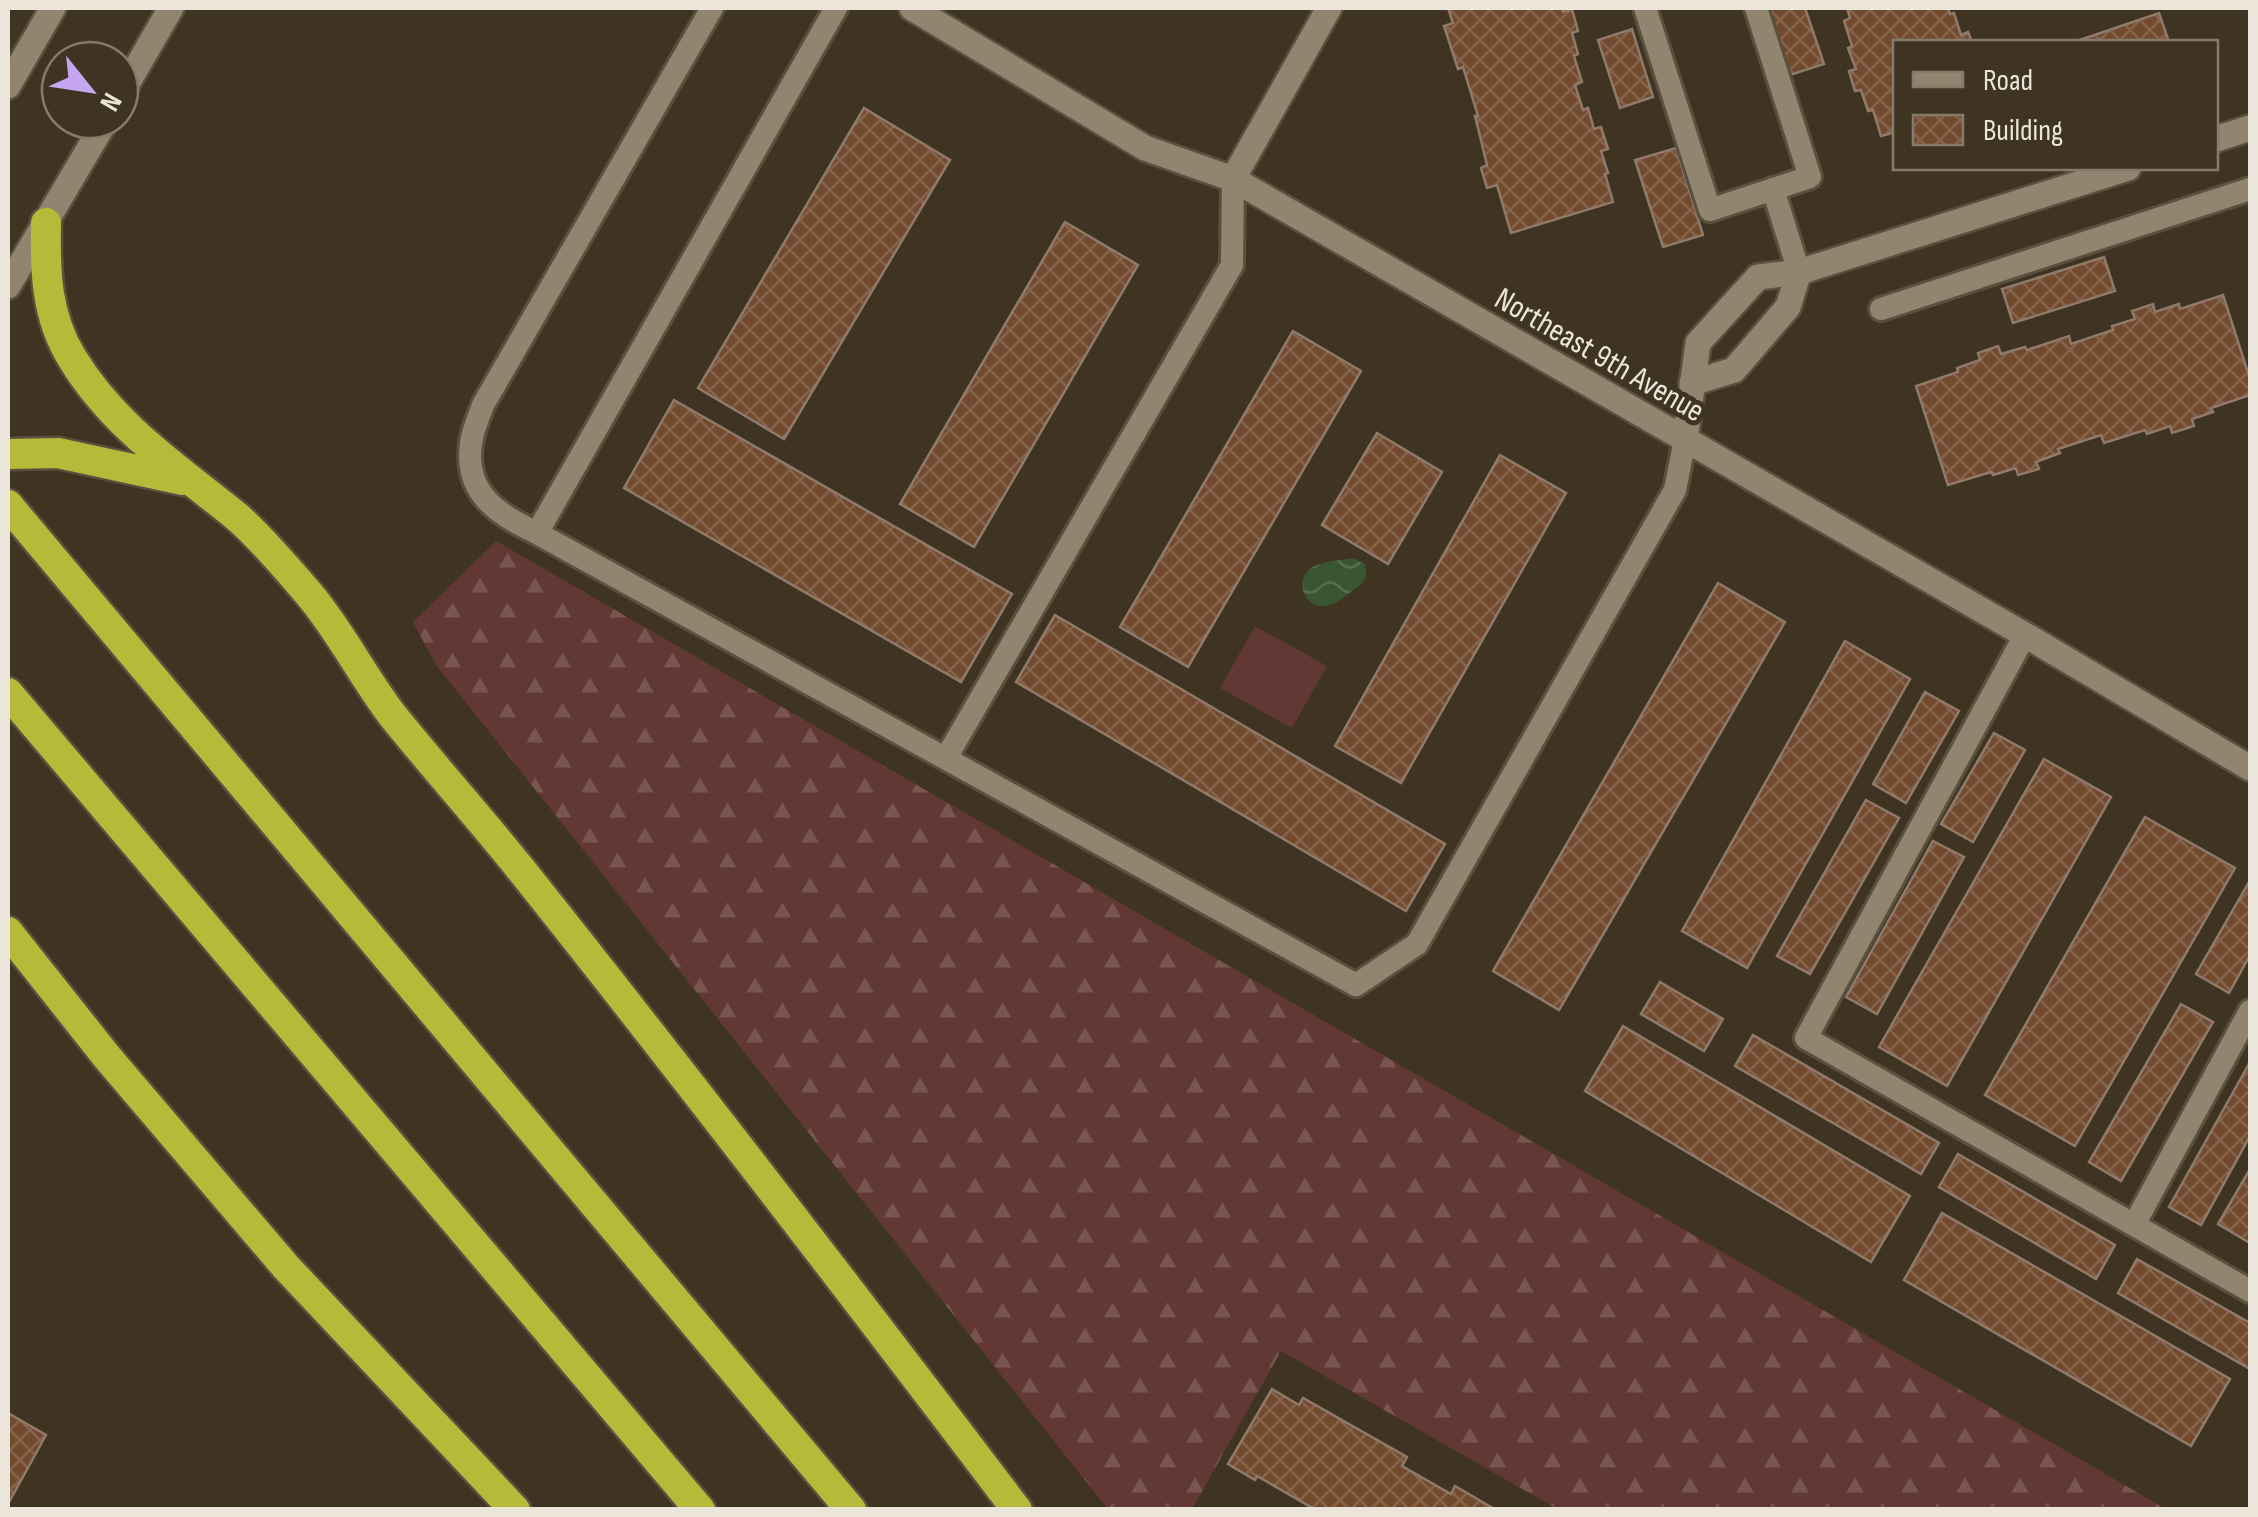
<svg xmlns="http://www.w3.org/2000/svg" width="2258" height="1517" font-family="'Sofia Sans Condensed',sans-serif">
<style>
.forest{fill:url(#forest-firs)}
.green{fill:#613833}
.water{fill:url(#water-waves)}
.building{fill:url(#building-cross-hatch);stroke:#8f7a6b;stroke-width:2.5}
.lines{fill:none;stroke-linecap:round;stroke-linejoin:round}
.lane-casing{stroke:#59503f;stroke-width:28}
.street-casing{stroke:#59503f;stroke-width:30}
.secondary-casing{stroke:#59503f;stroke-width:30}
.highway-casing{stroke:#59503f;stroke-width:35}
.lane{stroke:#918570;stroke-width:22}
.street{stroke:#918570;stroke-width:25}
.secondary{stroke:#918570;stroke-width:25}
.highway{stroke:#b7b939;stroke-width:30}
.labels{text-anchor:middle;stroke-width:10;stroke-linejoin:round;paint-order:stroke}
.street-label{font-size:32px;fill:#ece5da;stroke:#3f3421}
</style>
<defs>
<pattern id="forest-firs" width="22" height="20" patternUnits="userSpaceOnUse" patternTransform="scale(2.5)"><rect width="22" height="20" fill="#613833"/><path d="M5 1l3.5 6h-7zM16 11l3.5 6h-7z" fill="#785550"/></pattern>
<pattern id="water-waves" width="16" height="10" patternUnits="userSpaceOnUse" patternTransform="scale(2.5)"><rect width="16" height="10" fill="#395630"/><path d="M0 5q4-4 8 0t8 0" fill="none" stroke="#566e4d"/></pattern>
<pattern id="building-cross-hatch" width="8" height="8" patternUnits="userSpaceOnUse" patternTransform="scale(2.5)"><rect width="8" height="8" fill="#724a2d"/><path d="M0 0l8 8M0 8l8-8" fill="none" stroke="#86644b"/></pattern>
</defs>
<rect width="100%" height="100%" fill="#3f3421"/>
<polygon class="forest" points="496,541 2166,1509 1557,1509 1281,1351 1192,1509 1108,1509 436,665 413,622"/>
<polygon class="green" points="1255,626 1327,666 1292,728 1220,688"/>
<path class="water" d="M1353,558L1365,564C1368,578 1364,583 1353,590C1345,596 1334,606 1325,606C1302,608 1294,577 1313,567C1324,561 1341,560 1353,558Z"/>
<g class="building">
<polygon points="1448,8 1562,8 1563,12 1572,9 1578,31 1572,33 1578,54 1574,56 1582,82 1575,85 1583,110 1588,108 1594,129 1601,127 1608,149 1601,151 1608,173 1605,174 1613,202 1511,233 1497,185 1487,188 1481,168 1487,165 1475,116 1478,116 1463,67 1458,69 1444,26 1453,23"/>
<polygon points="1768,8 1805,8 1824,64 1790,75"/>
<polygon points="1847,8 1948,8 1950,14 1954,13 1961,35 1968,32 1972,42 1896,42 1896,132 1881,136 1873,110 1868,111 1861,90 1855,91 1849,71 1856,69 1848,48 1852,46 1844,21 1850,18"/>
<polygon points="2159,13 2169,42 2074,42"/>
<polygon points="1632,29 1653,97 1620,108 1598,40"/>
<polygon points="864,108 950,160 784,439 698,388"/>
<polygon points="1676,148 1703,235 1663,247 1635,160"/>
<polygon points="1065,222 1138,265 974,547 900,504"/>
<polygon points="2104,257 2115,291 2013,323 2002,289"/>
<polygon points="2223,295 2250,379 2250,395 2211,408 2213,412 2192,419 2194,426 2172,433 2170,426 2147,434 2145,430 2104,443 2101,435 2058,449 2060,453 2036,462 2039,469 2018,475 2016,468 1993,475 1991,472 1948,485 1916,386 1958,372 1957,368 1980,360 1978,353 1998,346 2001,354 2025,347 2027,350 2069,336 2071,344 2113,330 2112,326 2135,319 2132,311 2153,304 2155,312 2179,304 2180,309"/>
<polygon points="1293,331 1361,371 1188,667 1120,627"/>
<polygon points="674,400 1012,594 961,682 624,488"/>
<polygon points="1377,433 1442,472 1388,564 1322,525"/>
<polygon points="1500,455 1566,493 1401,783 1335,746"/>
<polygon points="1718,583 1785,622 1559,1010 1493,971"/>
<polygon points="1055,615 1445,844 1406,911 1016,682"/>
<polygon points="1845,641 1910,679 1747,968 1682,931"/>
<polygon points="1925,692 1959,711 1906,803 1873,784"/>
<polygon points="1994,733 2025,750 1973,842 1941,824"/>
<polygon points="2044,759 2111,797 1947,1086 1879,1047"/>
<polygon points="1866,800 1899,818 1810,974 1777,956"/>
<polygon points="2145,817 2235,868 2075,1146 1985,1095"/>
<polygon points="1933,841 1964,857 1877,1014 1846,997"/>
<polygon points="2249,882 2250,955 2229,993 2196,974"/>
<polygon points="1660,982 1723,1019 1704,1051 1641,1014"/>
<polygon points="2181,1004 2213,1022 2121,1181 2089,1162"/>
<polygon points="1623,1026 1910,1196 1871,1262 1585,1091"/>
<polygon points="1753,1035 1939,1143 1921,1174 1735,1066"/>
<polygon points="2250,1062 2250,1136 2201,1225 2169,1207"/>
<polygon points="1958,1154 2115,1245 2096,1279 1939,1187"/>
<polygon points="2250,1169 2250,1243 2218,1224"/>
<polygon points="1942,1213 2230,1379 2191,1446 1904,1280"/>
<polygon points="2137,1259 2250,1323 2250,1369 2118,1293"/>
<polygon points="1272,1389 1299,1405 1303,1398 1407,1457 1402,1466 1451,1494 1455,1486 1496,1510 1316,1510 1257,1476 1255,1480 1228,1464"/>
<polygon points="8,1413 46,1435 8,1504"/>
</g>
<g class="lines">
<g class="lane-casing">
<g id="lane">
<polyline points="836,8 537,533 1356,985 1417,944 1675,490 1685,440"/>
<polyline points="1645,8 1710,210 1810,177 1756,8"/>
<polyline points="1773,189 1799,272"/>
<polyline points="1881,309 2250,189"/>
<path d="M537,533C498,515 464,493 471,444C472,431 479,417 483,405L712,8"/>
<polyline points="2025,635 1806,1038 2250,1291"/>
<polyline points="946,758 1232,265 1233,179"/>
<polyline points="2135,1223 2250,1011"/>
</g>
</g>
<g class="street-casing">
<g id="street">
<polyline points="912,8 1145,148 1233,179 2025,635 2250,768"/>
<polyline points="2216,139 2250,128"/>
<polyline points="1233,179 1329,8"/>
<polyline points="1692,383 1734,370 1788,307 1799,272"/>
<polyline points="1685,440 1698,343 1758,277 1799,272 2128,168"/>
</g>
</g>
<g class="secondary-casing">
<g id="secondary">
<polyline points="8,86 53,8"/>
<polyline points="120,96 171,8"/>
<polyline points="8,286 106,120"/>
</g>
</g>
<g class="highway-casing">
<g id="highway">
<path d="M46,223C45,271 46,316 72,358C112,425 177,468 236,516C260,536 288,570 309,594C341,632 363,677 393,716C434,767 478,816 519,867C688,1079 853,1294 1017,1510"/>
<polyline points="8,454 58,453 183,480"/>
<polyline points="8,505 851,1510"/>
<polyline points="8,693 700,1510"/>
<polyline points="8,932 107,1057 286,1267 515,1510"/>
</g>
</g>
<use href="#lane" class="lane"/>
<use href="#street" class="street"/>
<use href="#secondary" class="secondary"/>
<use href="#highway" class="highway"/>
</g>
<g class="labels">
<g class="street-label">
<text transform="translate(1600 354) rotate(30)" y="11">Northeast 9th Avenue</text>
</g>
</g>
<rect width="2258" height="1517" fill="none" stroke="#ece5da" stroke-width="20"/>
<rect x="1893" y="40" width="325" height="130" fill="#3f3421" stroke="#847b6b" stroke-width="2.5"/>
<rect x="1913" y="72" width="50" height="15" fill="#918570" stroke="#847b6b" stroke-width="2.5"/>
<text x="1983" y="90" font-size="30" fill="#ece5da">Road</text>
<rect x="1913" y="115" width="50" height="30" fill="url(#building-cross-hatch)" stroke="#847b6b" stroke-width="2.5"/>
<text x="1983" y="140" font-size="30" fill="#ece5da">Building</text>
<g transform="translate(90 90) rotate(120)"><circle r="48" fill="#3f3421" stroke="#847b6b" stroke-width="2.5"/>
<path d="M0-8L18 38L0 25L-18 38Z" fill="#c6a6f0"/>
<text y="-15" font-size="28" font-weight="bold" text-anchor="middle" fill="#ece5da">N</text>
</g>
</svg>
